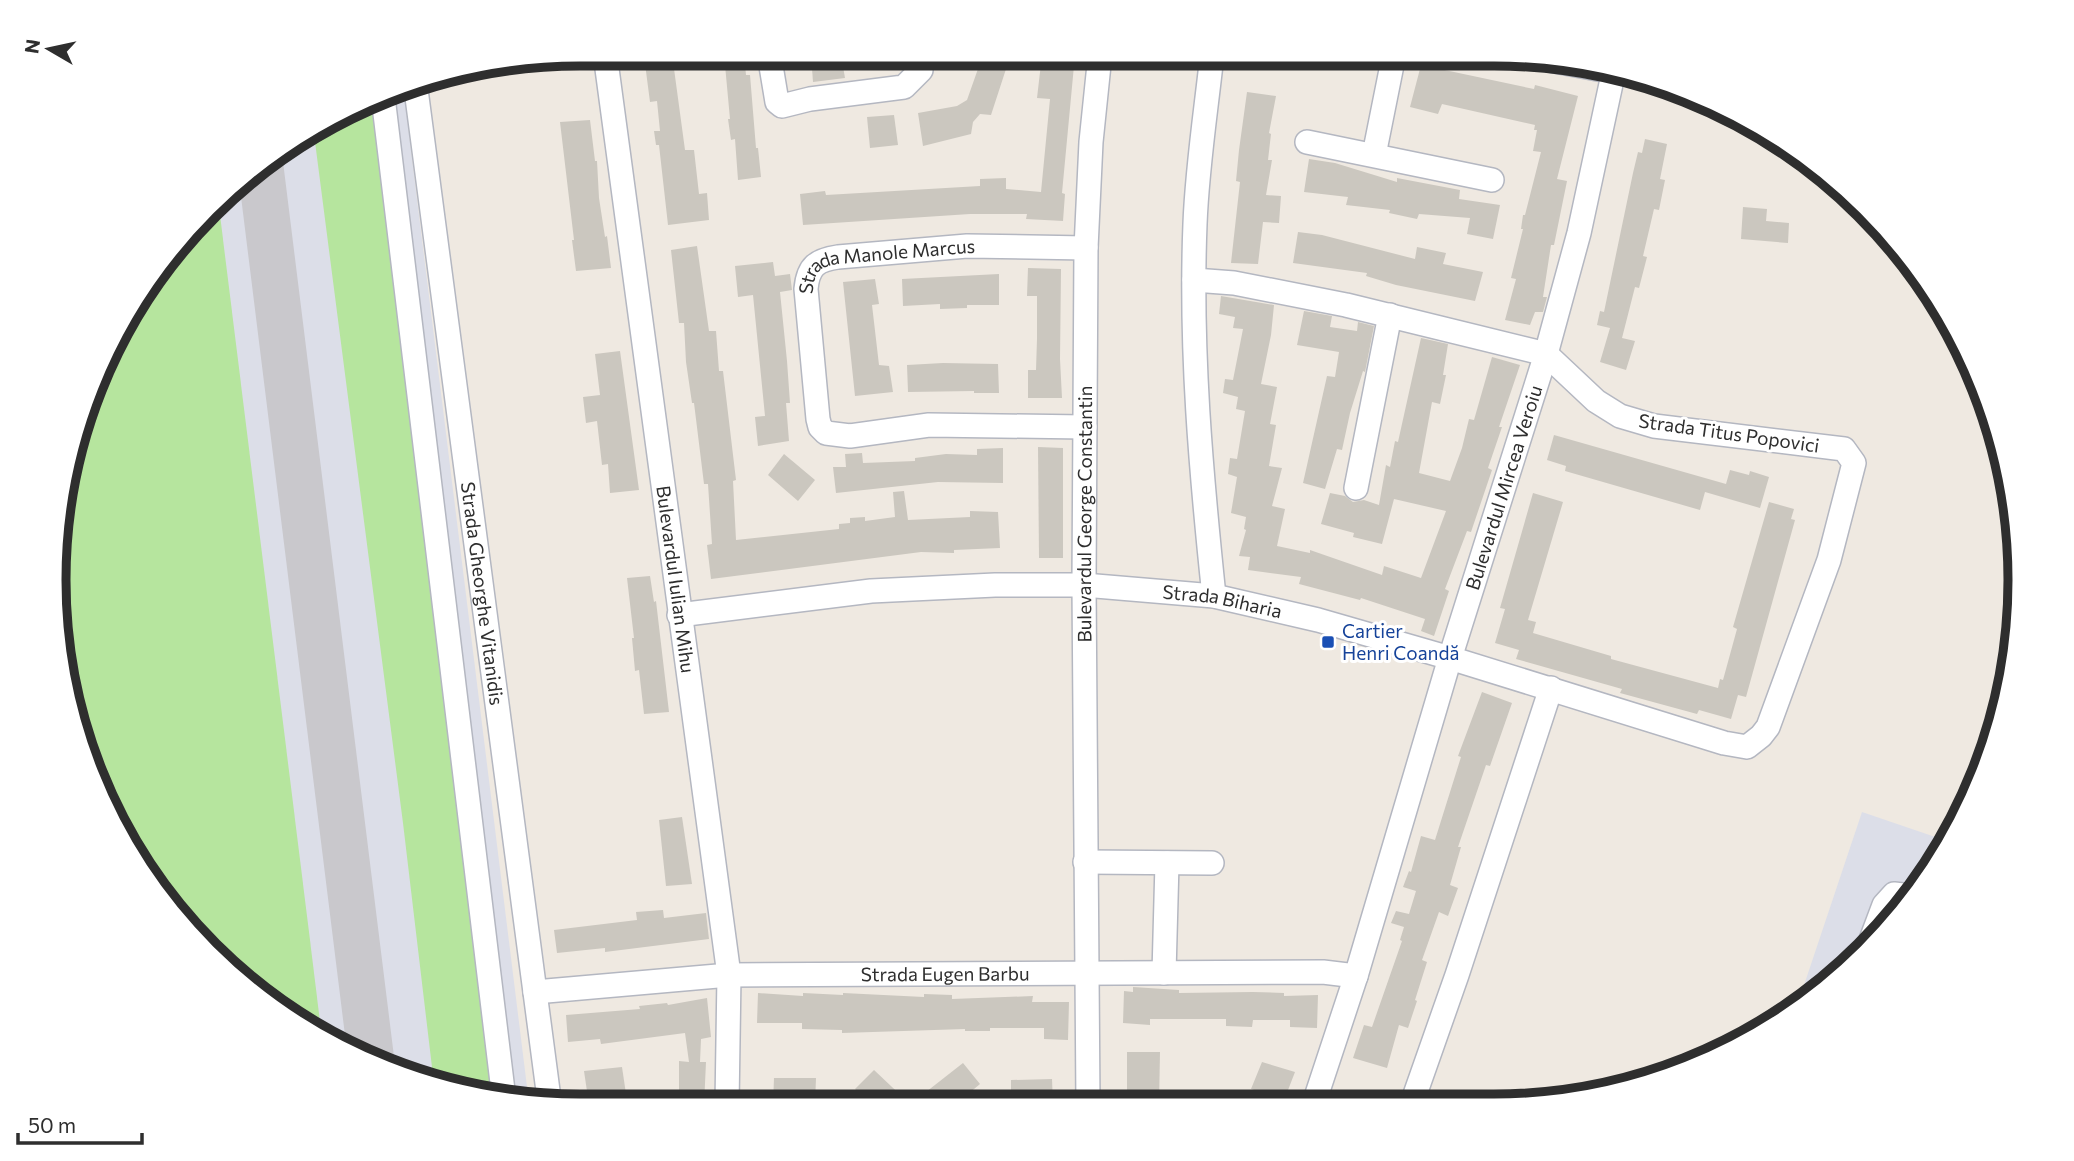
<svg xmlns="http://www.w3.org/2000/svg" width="2074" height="1161" font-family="Commissioner,sans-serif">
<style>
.airport{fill:#dcdee8}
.green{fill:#b6e59e}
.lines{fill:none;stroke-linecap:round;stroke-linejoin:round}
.taxiway{stroke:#c9c8cc;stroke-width:46}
.building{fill:#cbc7bf}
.minor-casing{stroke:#b4b7c1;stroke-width:26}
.minor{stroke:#fff;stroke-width:23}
.transit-dot{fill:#1a4fb4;stroke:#fff;stroke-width:2.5}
.labels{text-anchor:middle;stroke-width:6;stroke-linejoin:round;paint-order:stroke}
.street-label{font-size:19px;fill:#2e2e2e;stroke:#fff}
.transit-label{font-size:19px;fill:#164399;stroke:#fff;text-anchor:start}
.rim{fill:none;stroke:#2e2e2e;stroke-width:9}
</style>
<rect width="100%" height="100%" fill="#efe9e1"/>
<g class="airport">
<polygon points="403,86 454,498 529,1103 444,1089 318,1036 185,928 94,782 55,615 72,445 143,288 260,163"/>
<polygon points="1862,812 1950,842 1889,928 1796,1009"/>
</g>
<g class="green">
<polygon points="372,103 496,1097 444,1089 434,1084 403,823 314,134"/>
<polygon points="219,207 309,932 322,1038 185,928 94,782 55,615 72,445 143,288"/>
</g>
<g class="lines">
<polyline class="taxiway" points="260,163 371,1058"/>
</g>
<g class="building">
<polygon points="652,54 672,54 685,150 694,150 699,194 707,193 709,220 668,225 659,145 656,145 654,131 660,131 657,101 650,102 644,56"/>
<polygon points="724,54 744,54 746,75 750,75 756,148 758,148 761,177 738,180 735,139 731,140 728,119 730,119"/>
<polygon points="811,55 841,55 845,78 813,82"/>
<polygon points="1042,55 1075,55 1062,193 1065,194 1063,221 1026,219 1027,214 970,214 803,225 800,194 825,191 826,195 980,186 980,179 1006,178 1006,189 1041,192 1050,99 1037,98"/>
<polygon points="979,56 1006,69 991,115 980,114 973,122 971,134 923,146 918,113 957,106 967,100 979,66"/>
<polygon points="1421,65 1534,89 1535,85 1578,96 1557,179 1567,181 1554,245 1551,245 1543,297 1547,297 1543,312 1535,312 1530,325 1505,320 1516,279 1511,278 1523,229 1521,229 1523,215 1525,215 1541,152 1533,151 1537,130 1534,130 1535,125 1442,104 1438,114 1410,107"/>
<polygon points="1247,92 1276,96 1269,133 1271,134 1268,160 1272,160 1266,195 1281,196 1279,223 1263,222 1258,264 1231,263 1240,182 1236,181 1239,150"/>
<polygon points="894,115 898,145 870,148 867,117"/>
<polygon points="590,120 595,161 597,161 599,198 605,237 607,236 611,268 576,271 572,240 574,240 560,122"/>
<polygon points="1645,139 1667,144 1660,179 1665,180 1659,210 1654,209 1643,256 1647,257 1639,288 1635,287 1622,338 1635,341 1626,370 1600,362 1610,328 1597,325 1600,311 1604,312 1633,173 1638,152 1642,153"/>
<polygon points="1309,159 1335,163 1397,182 1397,178 1460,190 1459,199 1500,205 1493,239 1467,234 1470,218 1419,214 1417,219 1389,213 1390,210 1346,205 1348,197 1304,192"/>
<polygon points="1743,207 1767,209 1766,221 1789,223 1788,243 1741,239"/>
<polygon points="1298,232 1322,235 1415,259 1417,247 1446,253 1443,264 1483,272 1475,301 1396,285 1366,276 1367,273 1293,263"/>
<polygon points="697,246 709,331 716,331 719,371 723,371 736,480 733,481 736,540 839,529 839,524 850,523 850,518 865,517 865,521 895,517 893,492 904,491 908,520 970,517 970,511 998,512 1000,548 954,550 954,553 921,552 711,579 707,545 712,544 708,484 704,484 694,403 692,403 686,362 684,323 679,323 671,250"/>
<polygon points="773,262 775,276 790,274 792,290 780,292 787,361 790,403 786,403 789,441 758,446 755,417 765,416 753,295 738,297 735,266"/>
<polygon points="1028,268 1061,269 1060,359 1062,398 1028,398 1028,370 1036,370 1037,339 1037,296 1027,296"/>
<polygon points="999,274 999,305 967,305 967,308 940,309 940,304 903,306 902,279"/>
<polygon points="875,279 879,304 872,305 879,365 889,366 893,392 855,396 843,282"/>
<polygon points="1221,296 1274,305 1271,335 1261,384 1277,387 1270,424 1276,425 1269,466 1282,468 1272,506 1285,509 1277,546 1310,553 1310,550 1382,575 1384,566 1421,578 1446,511 1394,499 1382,544 1353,537 1354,533 1321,524 1330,493 1345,496 1353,502 1364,500 1379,505 1386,465 1390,467 1395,441 1398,442 1421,338 1448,344 1443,375 1446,375 1440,404 1432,402 1419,473 1450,481 1462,448 1469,419 1474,420 1492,357 1520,365 1499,427 1502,427 1488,468 1492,470 1471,532 1467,531 1445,589 1449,591 1434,636 1421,631 1425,619 1361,598 1360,600 1299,584 1301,577 1248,570 1250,557 1239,556 1246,530 1244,529 1246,517 1231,513 1237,477 1228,474 1230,458 1237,459 1245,411 1236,409 1238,397 1223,393 1225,379 1233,380 1243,329 1233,328 1235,317 1219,314"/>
<polygon points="1304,311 1332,316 1330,327 1357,331 1358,322 1374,326 1365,372 1363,371 1350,413 1342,450 1337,449 1325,489 1303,483 1327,376 1335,377 1339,352 1297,345"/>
<polygon points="620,351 639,490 610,493 608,464 602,465 597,421 586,423 583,397 600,395 595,354"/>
<polygon points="943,363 998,364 999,393 974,393 974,391 908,392 907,365"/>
<polygon points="1554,435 1726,484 1730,470 1749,475 1750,471 1769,477 1760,508 1705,492 1700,510 1565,471 1566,466 1547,460"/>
<polygon points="1038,447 1063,448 1063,558 1039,558"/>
<polygon points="1003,448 1003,483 938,482 836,493 833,467 846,467 845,454 862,453 863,463 915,461 915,458 946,454 977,455 977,449"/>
<polygon points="784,454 815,480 798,501 768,475"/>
<polygon points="1533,493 1563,502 1528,620 1536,622 1533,633 1611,656 1611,659 1718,688 1720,679 1723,680 1737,629 1733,627 1769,502 1794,509 1791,519 1795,520 1746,697 1738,695 1731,719 1699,710 1697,714 1620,693 1622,689 1516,659 1519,650 1495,643 1505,609 1500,608"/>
<polygon points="650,576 654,602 656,601 669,712 644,714 639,670 635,671 632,638 634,638 627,578"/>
<polygon points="1482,692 1512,703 1490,766 1486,765 1458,847 1461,847 1450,885 1458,888 1448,916 1439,912 1422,960 1427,962 1415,1000 1417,1001 1408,1028 1399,1025 1387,1068 1353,1058 1364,1025 1372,1027 1402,941 1400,940 1404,927 1391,923 1396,911 1409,914 1416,891 1403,887 1409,871 1411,872 1421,836 1435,840 1461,757 1458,756"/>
<polygon points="682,817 692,884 666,886 659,820"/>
<polygon points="663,910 664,918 706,913 709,939 605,952 605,948 557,953 554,930 637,920 636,912"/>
<polygon points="1133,987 1179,990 1179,993 1253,992 1284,993 1284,996 1318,995 1317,1028 1290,1027 1290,1020 1253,1020 1252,1027 1226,1026 1226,1019 1150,1019 1150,1025 1123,1023 1124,991 1133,992"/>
<polygon points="758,993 803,996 803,993 843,995 843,993 924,997 924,994 952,995 952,999 1033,996 1032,1002 1069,1002 1068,1040 1044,1039 1044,1028 990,1028 990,1031 965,1031 965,1029 842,1033 842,1030 802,1029 802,1023 757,1023"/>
<polygon points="707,998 711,1037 701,1039 700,1062 706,1062 704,1105 679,1105 679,1061 689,1062 685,1033 601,1044 600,1039 568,1042 566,1015 640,1009 639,1006 667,1003 668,1005"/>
<polygon points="1127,1052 1160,1052 1159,1104 1127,1104"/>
<polygon points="1262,1062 1295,1072 1283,1103 1249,1103 1254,1090 1251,1089"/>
<polygon points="963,1063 980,1084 956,1104 935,1104 926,1092"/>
<polygon points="622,1067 626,1094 588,1098 584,1071"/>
<polygon points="874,1070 910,1104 871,1105 855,1089"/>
<polygon points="774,1078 816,1078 815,1105 773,1105"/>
<polygon points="1052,1079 1053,1104 1011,1104 1011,1080"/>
</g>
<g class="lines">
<g class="minor-casing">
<g id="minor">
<path id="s1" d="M605,54L729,975L727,1105"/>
<polyline points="769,54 777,102 782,106 810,99 904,87 921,70"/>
<path d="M1212,55C1206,111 1197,168 1195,224C1190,349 1201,472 1214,596"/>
<polyline points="1523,55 1614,72"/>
<path id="s2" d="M415,82L550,1106"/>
<polyline points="383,97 504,1099"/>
<polyline points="1307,142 1492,180"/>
<polyline points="1374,155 1394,55"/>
<path id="s3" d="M1085,427L929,425L850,436L826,433L820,427L818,419L806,289C808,266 817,260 838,257L967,246L1086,248"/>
<polyline points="1356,488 1390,315"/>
<path id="s4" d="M679,615L871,591L995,585H1084L1214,596L1318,620L1450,658L1724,743L1747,747L1761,736L1768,727L1829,560L1854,463L1844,449L1654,426L1620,416L1596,401L1546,354L1346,305L1234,283L1194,280"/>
<polyline points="1085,862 1212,863"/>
<polyline points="1869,945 1884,905 1894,894 1912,896"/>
<polyline points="1164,973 1167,863"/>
<path id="s5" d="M535,992L729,975L1323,972L1356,976"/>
<path id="s6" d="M1314,1103L1356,976L1450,658L1546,354L1579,233L1614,70"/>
<polyline points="1412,1103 1457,975 1551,688"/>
<path id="s7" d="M1088,1104L1084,585L1086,248L1091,142L1100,55"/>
</g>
</g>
<use href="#minor" class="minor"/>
</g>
<rect class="transit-dot" x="1321" y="635" width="14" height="14" rx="3.5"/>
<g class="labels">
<g class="street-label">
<text dy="7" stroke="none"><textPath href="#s3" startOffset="499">Strada Manole Marcus</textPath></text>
<text transform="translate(1729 433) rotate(8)" y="7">Strada Titus Popovici</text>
<text dy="7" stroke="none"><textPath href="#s6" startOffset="644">Bulevardul Mircea Veroiu</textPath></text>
<text dy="7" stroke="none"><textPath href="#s7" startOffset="590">Bulevardul George Constantin</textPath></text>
<text dy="7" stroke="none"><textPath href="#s1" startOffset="530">Bulevardul Iulian Mihu</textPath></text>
<text dy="7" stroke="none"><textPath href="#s2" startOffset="516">Strada Gheorghe Vitanidis</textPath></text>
<text dy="7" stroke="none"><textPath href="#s4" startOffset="546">Strada Biharia</textPath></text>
<text dy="7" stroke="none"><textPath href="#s5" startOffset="411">Strada Eugen Barbu</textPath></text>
</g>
<g class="transit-label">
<text x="1342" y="638">Cartier<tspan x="1342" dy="22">Henri Coandă</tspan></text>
</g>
</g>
<path d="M0 0H2074V1161H0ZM580 66H1494A514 514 0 0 1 2008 580V580A514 514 0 0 1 1494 1094H580A514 514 0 0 1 66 580V580A514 514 0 0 1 580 66Z" fill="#fff" fill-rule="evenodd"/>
<path class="rim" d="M580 66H1494A514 514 0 0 1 2008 580V580A514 514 0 0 1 1494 1094H580A514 514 0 0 1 66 580V580A514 514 0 0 1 580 66Z"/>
<g transform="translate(49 49) rotate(279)" stroke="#ffffff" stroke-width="5" paint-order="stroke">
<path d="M0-5L12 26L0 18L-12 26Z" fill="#2e2e2e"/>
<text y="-10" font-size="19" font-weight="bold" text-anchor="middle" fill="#2e2e2e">N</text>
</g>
<path d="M18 1133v10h124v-10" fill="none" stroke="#2e2e2e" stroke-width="3.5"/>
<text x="28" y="1133" font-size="21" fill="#2e2e2e" stroke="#ffffff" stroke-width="5" paint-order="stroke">50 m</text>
</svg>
